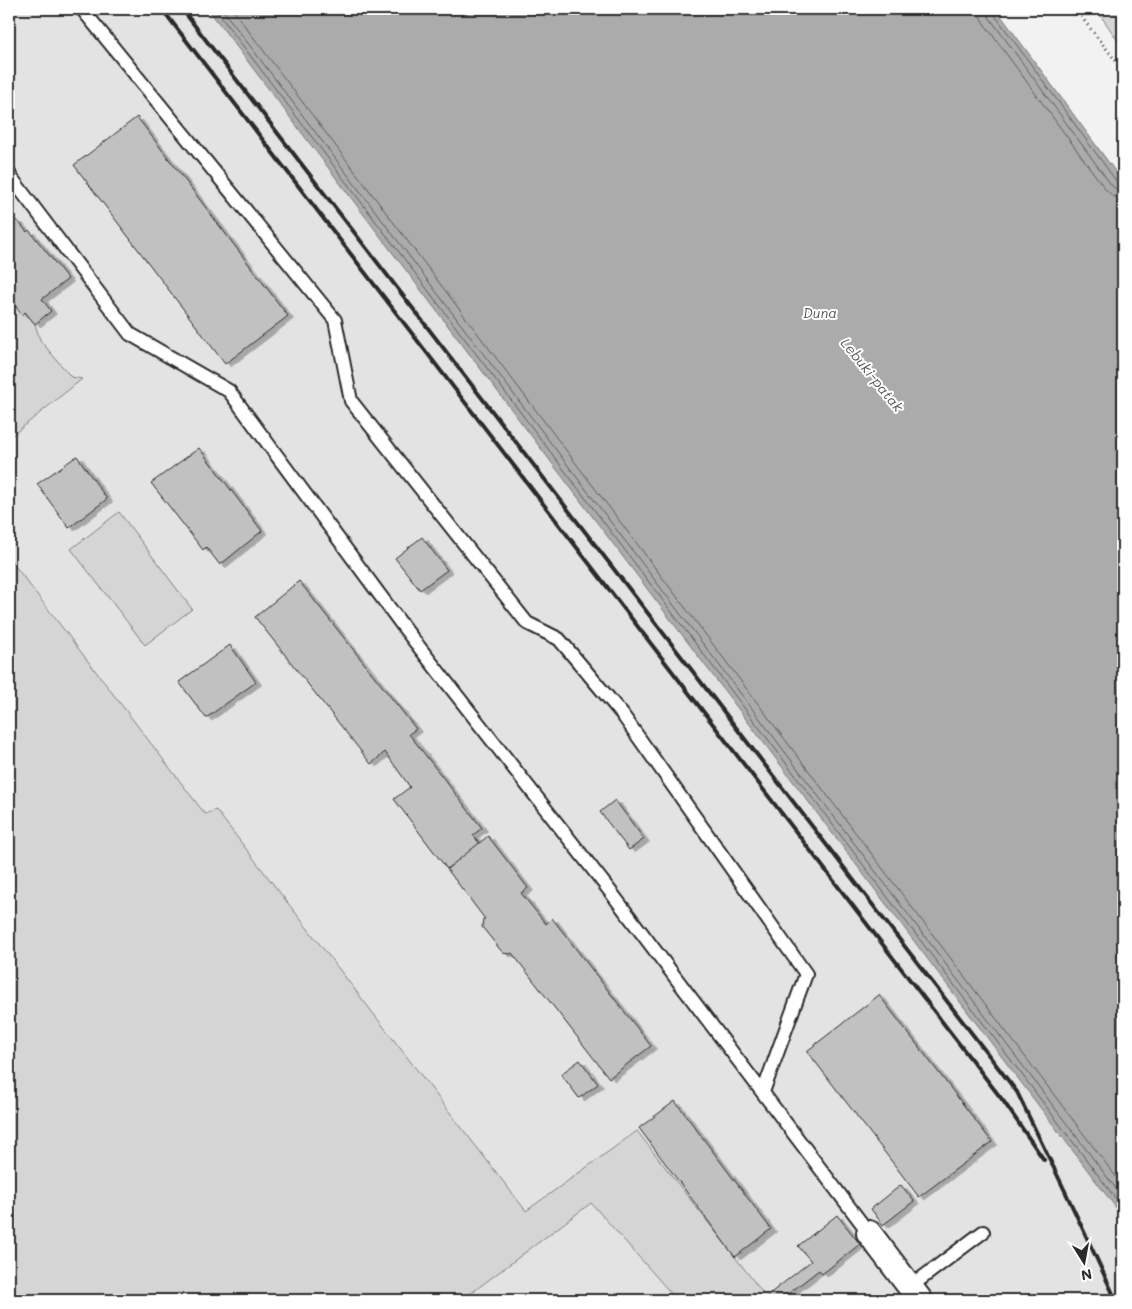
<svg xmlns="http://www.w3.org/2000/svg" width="1132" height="1309" font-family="Mali,sans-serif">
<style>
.built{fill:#e3e3e3}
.green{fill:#d5d5d5;stroke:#808080}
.water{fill:#ababab;stroke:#787878}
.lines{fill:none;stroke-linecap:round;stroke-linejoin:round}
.shore{stroke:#5e5e5e;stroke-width:1}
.building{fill:#c1c1c1;stroke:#2b2b2b;filter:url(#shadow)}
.lane-casing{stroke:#2b2b2b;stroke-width:16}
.street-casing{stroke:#2b2b2b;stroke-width:28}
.path{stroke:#2b2b2b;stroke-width:3;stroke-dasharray:1 4;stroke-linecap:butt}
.lane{stroke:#fff;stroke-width:12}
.street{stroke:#fff;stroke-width:24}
.rail{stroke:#2b2b2b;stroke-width:4}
.labels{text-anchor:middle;stroke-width:4;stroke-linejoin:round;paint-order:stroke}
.water-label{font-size:14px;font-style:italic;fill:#585858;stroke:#fff}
</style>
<defs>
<filter id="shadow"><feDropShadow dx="5.5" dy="3" stdDeviation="0" flood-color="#0004"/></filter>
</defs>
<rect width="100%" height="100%" fill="#f2f2f2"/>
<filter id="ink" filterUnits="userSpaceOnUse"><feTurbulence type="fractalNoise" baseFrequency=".02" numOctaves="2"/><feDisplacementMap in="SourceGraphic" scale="10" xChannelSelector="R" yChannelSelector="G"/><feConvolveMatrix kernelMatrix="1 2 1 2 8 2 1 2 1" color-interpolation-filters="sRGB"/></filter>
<g filter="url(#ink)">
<g class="built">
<polygon points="9,9 208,9 1123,1217 1123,1300 753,1300 762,1293 637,1131 526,1211 216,810 205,814 9,558 9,438 82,379 71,377 40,340 35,324 25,313 22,315 9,297"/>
<polygon points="591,1203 677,1300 462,1300"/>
</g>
<g class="green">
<polygon points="1096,9 1123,9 1123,48"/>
<polygon points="9,297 22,314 25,312 35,324 40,340 71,377 82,379 9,438"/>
<polygon points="119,512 192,609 145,645 71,549"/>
<polygon points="9,558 205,814 216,810 526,1211 637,1131 763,1293 753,1300 677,1300 591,1203 462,1300 9,1300"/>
</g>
<polygon class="water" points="208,9 996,9 1123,182 1123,1217"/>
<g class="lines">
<g class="shore">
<polyline points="215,9 1123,1208"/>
<polyline points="222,9 1123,1198"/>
<polyline points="232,9 1123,1186"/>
<polyline points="979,9 980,16 983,22 1106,190 1114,197 1123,198"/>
<polyline points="986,9 989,17 1112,186 1117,190 1123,191"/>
<polyline points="993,9 994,14 1117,182 1120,184 1123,184"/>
</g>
</g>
<g class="building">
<polygon points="137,117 288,316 225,364 74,165"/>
<polygon points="17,220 27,232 29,230 68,279 42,299 51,311 35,324 25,312 22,315 9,297 9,246 10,245 9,243 9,227"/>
<polygon points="199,448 262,531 220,565 206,547 203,550 151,483"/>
<polygon points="77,456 107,499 69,528 37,484"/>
<polygon points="422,537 447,570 420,590 395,558"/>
<polygon points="299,581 416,729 409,734 482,828 473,835 480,844 447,869 394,799 410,787 385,752 371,764 255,617"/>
<polygon points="230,645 256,682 206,718 179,682"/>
<polygon points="615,800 644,839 629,850 600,812"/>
<polygon points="488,836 528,888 521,893 546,924 552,918 651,1046 609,1078 512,953 510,954 503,953 482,927 483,919 485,919 447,869"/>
<polygon points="879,995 992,1142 919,1197 807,1051"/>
<polygon points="580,1060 598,1084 579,1098 561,1074"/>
<polygon points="675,1101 771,1229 735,1257 639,1128"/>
<polygon points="901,1185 914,1201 883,1225 871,1209"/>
<polygon points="837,1215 860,1244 822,1274 819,1270 780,1300 762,1300 811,1261 798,1246"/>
</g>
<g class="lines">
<g class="lane-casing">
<g id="lane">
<polyline points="82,9 335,320 351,401 527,623 559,639 622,714 806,974 763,1092"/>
<polyline points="9,173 10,176 130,334 229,391 405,629 613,895 869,1233"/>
<polyline points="910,1287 983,1232"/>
</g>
</g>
<g class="street-casing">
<polyline id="street" points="869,1233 920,1300"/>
</g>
<polyline class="path" points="1075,9 1123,70"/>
<use href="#lane" class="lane"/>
<use href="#street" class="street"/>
<g class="rail">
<polyline points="162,9 1004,1102 1044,1160"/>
<polyline points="182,9 1017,1092 1065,1191 1116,1300"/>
</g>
</g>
</g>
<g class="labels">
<g class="water-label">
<text x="820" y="318">Duna</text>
<text transform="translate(872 375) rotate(51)" y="5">Lebuki-patak</text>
</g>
</g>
<rect width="1132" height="1309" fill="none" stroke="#fff" stroke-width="30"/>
<rect x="15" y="15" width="1102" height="1279" fill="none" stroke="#2b2b2b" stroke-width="2" filter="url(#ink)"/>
<g transform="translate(1084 1262) rotate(169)" stroke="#ffffff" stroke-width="4" paint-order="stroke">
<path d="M0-4L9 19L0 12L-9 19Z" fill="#2b2b2b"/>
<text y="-8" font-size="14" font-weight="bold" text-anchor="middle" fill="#2b2b2b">N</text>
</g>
</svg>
